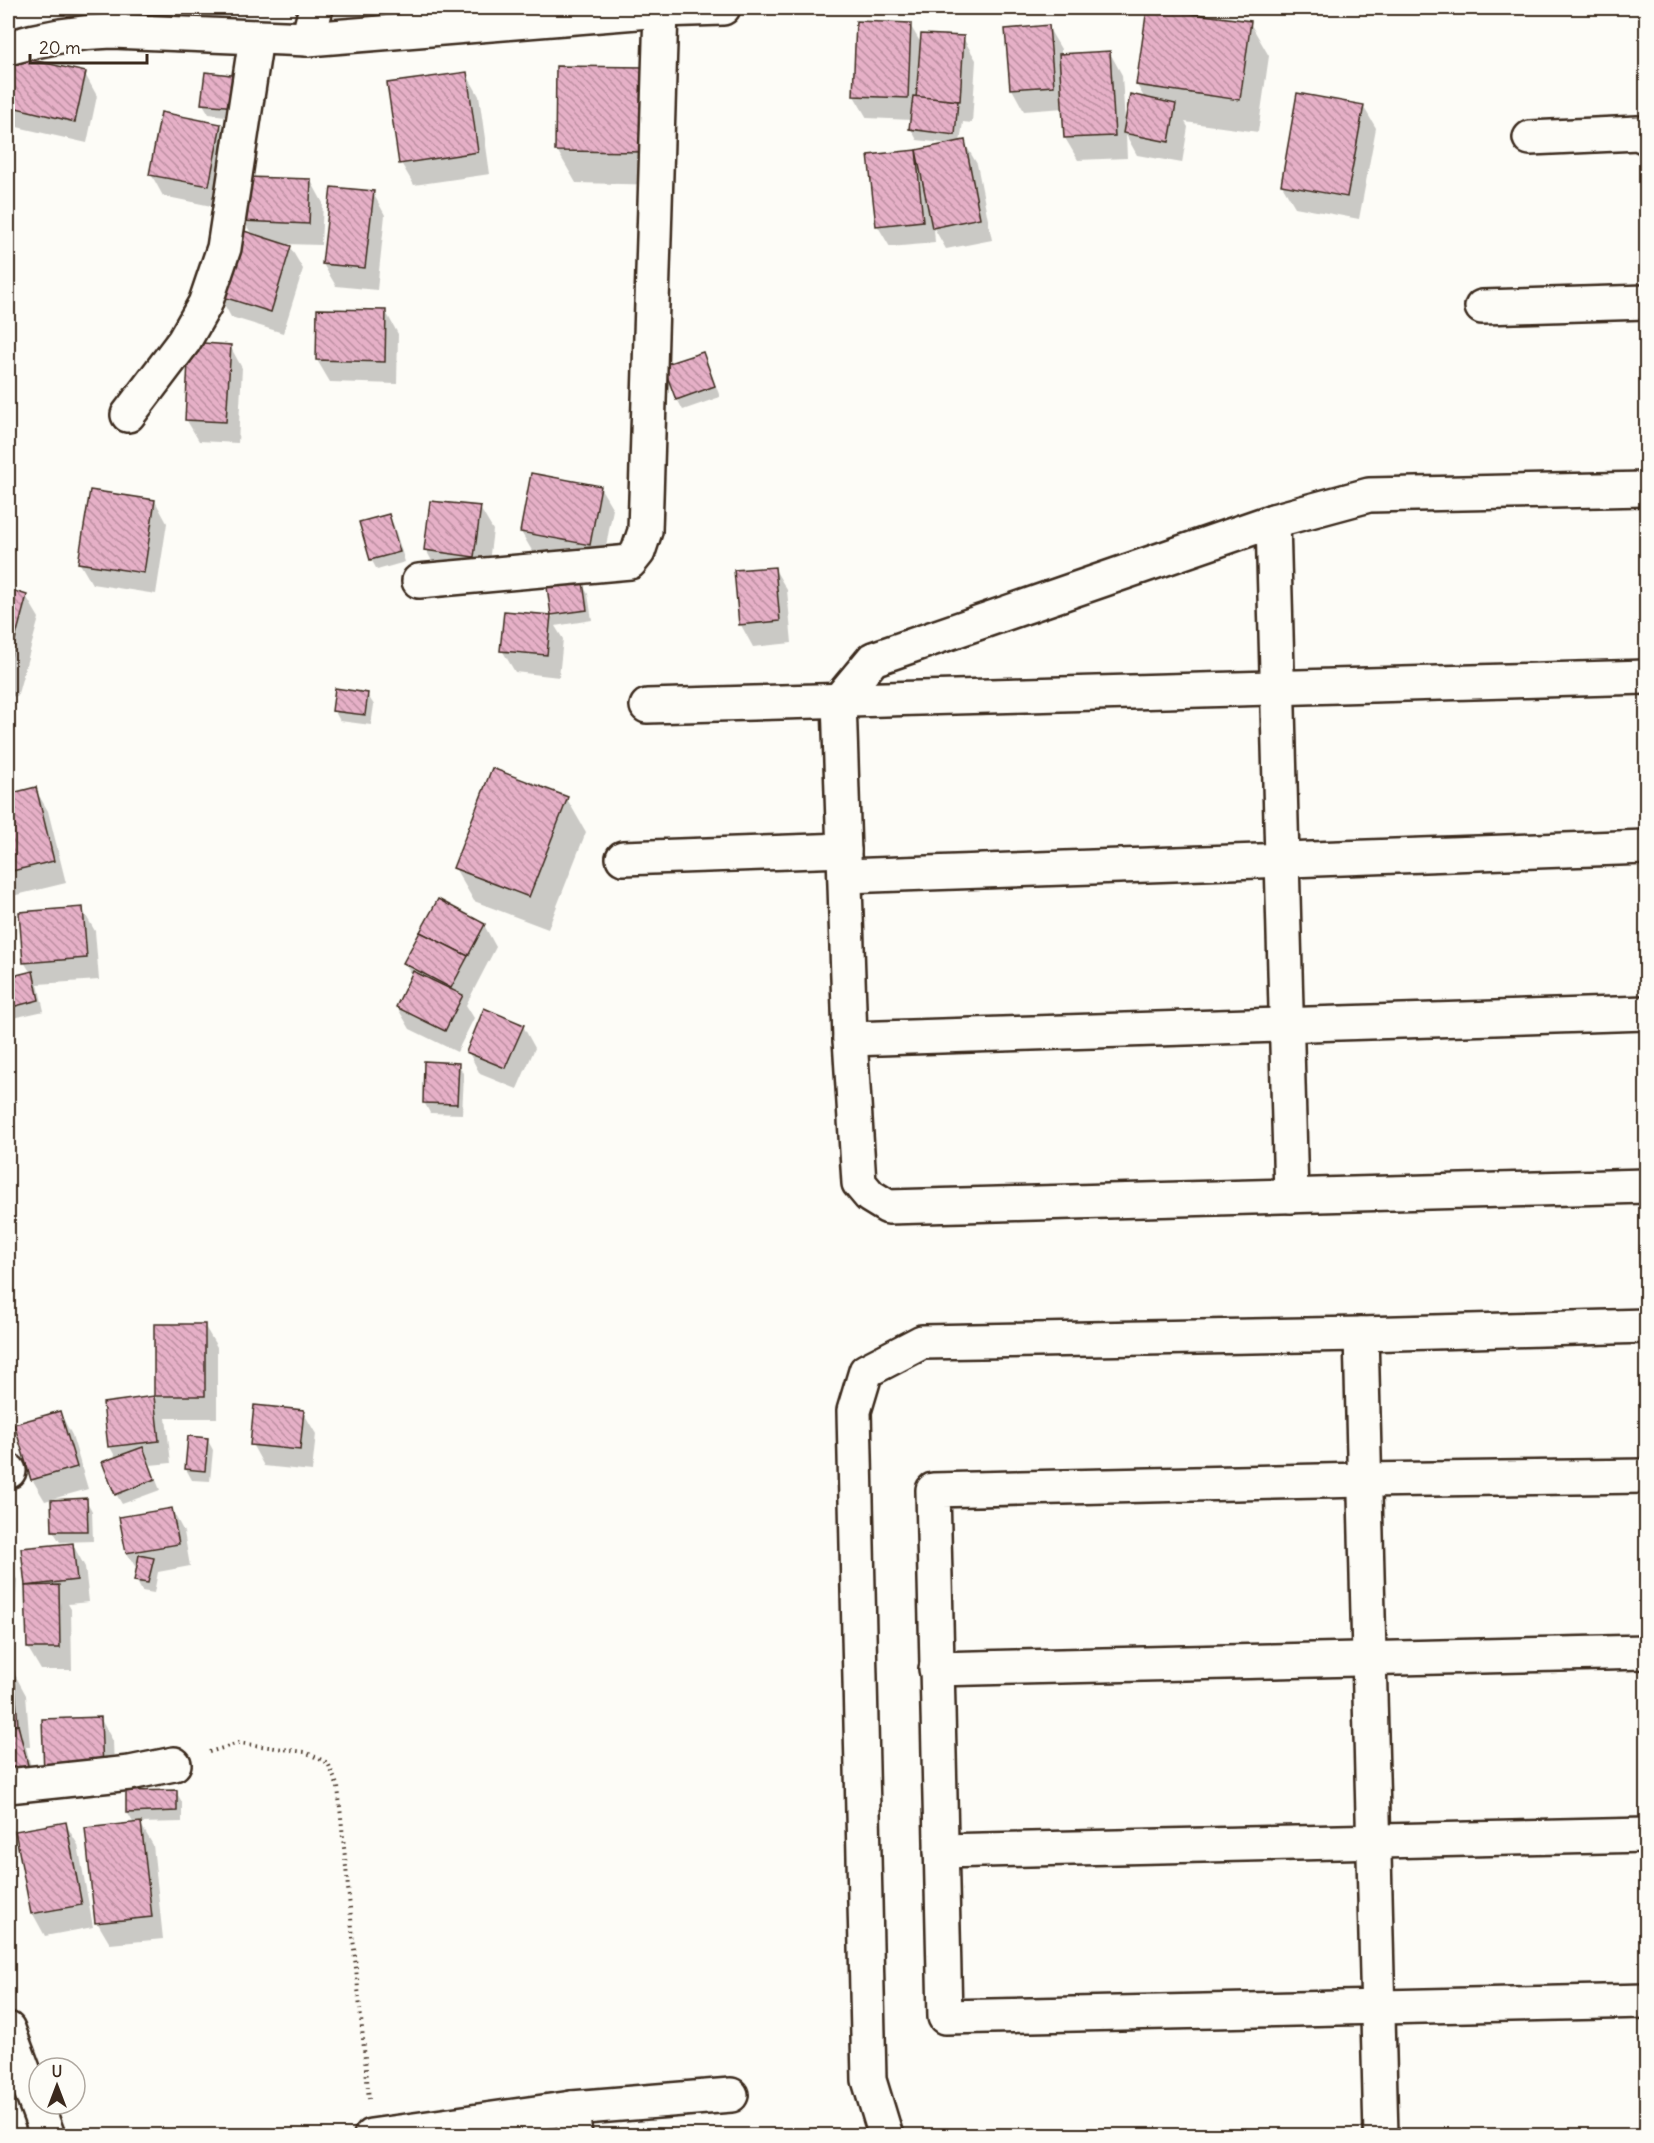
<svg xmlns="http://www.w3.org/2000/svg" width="1654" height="2143" font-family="Delius,sans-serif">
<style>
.shadow{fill:#0003}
.building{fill:url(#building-back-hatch);stroke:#3b2a1e;stroke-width:1.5}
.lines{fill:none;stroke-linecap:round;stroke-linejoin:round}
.street-casing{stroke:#3b2a1e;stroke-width:38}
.secondary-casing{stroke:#3b2a1e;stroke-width:38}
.path{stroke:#3b2a1e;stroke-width:4;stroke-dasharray:1.5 4.5;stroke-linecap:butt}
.street{stroke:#fdfcf7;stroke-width:33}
.secondary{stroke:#fdfcf7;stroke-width:33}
</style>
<defs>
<pattern id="building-back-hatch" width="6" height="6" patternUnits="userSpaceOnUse" patternTransform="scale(1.5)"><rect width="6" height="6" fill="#e6b0c7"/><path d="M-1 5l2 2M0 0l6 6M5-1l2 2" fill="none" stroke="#bc8fa1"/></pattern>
</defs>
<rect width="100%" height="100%" fill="#fdfcf7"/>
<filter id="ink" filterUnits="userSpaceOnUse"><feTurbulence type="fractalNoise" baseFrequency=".0167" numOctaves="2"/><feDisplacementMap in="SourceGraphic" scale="12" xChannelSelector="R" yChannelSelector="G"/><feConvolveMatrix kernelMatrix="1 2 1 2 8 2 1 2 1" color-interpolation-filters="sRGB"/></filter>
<g filter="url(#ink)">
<g class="shadow">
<polygon points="91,8 141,8 138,31 102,27"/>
<polygon points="187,8 212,8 211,13"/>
<polygon points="373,8 446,8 446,14 374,10"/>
<polygon points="1250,23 1269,56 1258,132 1185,122 1188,127 1182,163 1137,155 1126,135 1127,158 1078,160 1065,138 1064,108 1024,111 1012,89 1048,27 1061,49 1061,55 1110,53 1122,75 1125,123 1145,99 1137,85"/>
<polygon points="910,25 922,45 963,38 976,60 972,123 963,122 960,143 964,142 977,164 992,240 946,249 934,228 935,243 890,247 877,225 870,156 917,152 952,144 917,140 911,129 912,120 867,118 854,96"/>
<polygon points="15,58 85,74 97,96 87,143 17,127 8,110 8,91"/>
<polygon points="646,69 665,185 576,183 557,150"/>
<polygon points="466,73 479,96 490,174 414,185 401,163"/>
<polygon points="206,74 242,118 209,114 203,104"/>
<polygon points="1363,106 1376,128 1359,219 1295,207 1282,185"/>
<polygon points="221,125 233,147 221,208 163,196 151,174"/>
<polygon points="311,181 323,203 321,245 284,244 290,247 303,269 283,333 231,317 219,295 252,235 244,221"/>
<polygon points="373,193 385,215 377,290 336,286 323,264"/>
<polygon points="386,312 398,334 397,384 330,382 317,360"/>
<polygon points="230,346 242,368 238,443 199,441 186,419"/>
<polygon points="702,354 708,364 720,397 683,410 677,399"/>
<polygon points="600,487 613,509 602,567 534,554 521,532"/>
<polygon points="155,501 167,523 156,594 92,584 79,562"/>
<polygon points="480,508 493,530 487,578 438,572 426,550"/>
<polygon points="388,515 394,526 405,562 377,570 371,559"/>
<polygon points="774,568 787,590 792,643 753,647 741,625 736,572"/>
<polygon points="582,584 588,594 592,620 555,626 563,639 559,677 515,672 502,650 506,612 553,617 549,588"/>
<polygon points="8,591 26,596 39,618 17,697 8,695"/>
<polygon points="367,694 374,705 371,725 340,721 334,710"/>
<polygon points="35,789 48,811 66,883 8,897 8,795"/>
<polygon points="567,799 586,832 548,929 474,901 455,868"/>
<polygon points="82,909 95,931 99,980 38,984 44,1011 8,1019 8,979 31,973 24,962"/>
<polygon points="484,925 496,947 466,1005 474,1018 457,1052 410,1029 397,1007 412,976 405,963"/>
<polygon points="523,1026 535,1048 517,1089 480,1074 468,1051"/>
<polygon points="458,1064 464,1075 462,1114 430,1113 424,1102"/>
<polygon points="156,1325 204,1325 217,1347 217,1418 166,1418 171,1463 150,1465 160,1490 122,1504 116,1494 116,1458 110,1447 105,1404 156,1398"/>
<polygon points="303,1412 316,1434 312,1471 264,1466 252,1444"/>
<polygon points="60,1413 72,1435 88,1489 45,1501 32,1479"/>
<polygon points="207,1439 213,1450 210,1481 192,1480 186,1469"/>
<polygon points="86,1500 92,1511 93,1541 60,1542 53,1531"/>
<polygon points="172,1510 184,1532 190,1566 158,1572 154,1593 142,1591 136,1580 138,1571 127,1553 121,1518"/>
<polygon points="73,1545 85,1567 89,1602 68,1604 71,1609 72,1670 41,1670 28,1648 27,1586"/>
<polygon points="8,1563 17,1580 13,1644 8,1643"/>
<polygon points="14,1673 26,1695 30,1747 26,1747 34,1779 8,1786 8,1674"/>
<polygon points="100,1718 113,1741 115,1793 58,1794"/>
<polygon points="176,1792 182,1802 182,1822 140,1823 153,1845 163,1939 110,1944 97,1922 134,1824 127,1812"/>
<polygon points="65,1823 78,1845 93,1927 45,1936 33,1914"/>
</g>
<g class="building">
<polygon points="1147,8 1251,21 1240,100 1136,85"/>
<polygon points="856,21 911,23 908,98 853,96"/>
<polygon points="1049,25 1054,86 1010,89 1005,29"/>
<polygon points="921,34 964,36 960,101 916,98"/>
<polygon points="1110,51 1115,136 1064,138 1059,54"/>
<polygon points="14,56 86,72 75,122 8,106 8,84"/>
<polygon points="556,66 647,67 647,152 555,151"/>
<polygon points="205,72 240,76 237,107 201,104"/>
<polygon points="467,72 478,152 399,164 387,83"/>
<polygon points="1297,93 1364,105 1347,197 1281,185"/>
<polygon points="1130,94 1176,104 1169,142 1123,133"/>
<polygon points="913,96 958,101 955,135 909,129"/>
<polygon points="161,112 221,124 209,186 149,175"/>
<polygon points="965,140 980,218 932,228 916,150"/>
<polygon points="916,150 923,221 876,226 868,155"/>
<polygon points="243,177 311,179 309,224 242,221"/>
<polygon points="331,187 374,191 365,268 322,264"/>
<polygon points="238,229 291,246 271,312 217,295"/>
<polygon points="317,309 386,310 385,362 316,360"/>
<polygon points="189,342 231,345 226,422 185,420"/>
<polygon points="703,352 715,386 676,400 663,365"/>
<polygon points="531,473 601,486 590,545 520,532"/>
<polygon points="90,490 155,500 144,573 78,563"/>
<polygon points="430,501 481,506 474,557 424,550"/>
<polygon points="389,514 400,552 370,560 359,522"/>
<polygon points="775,567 780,621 739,625 734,570"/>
<polygon points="583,582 587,610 551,615 547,587"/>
<polygon points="8,589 27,595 8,666"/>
<polygon points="504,611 551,615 547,655 500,651"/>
<polygon points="335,688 368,693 365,715 332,711"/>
<polygon points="492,768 568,797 529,897 453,868"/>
<polygon points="36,787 54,861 8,872 8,794"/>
<polygon points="438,899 485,924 468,956 420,932"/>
<polygon points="83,907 87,958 23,963 19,912"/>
<polygon points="420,932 468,956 451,988 403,963"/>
<polygon points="33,971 39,1000 8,1008 8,977"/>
<polygon points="413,971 463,995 445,1031 396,1007"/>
<polygon points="484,1008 524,1025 505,1068 466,1052"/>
<polygon points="424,1061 459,1063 457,1104 423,1103"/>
<rect x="154" y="1324" width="51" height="72"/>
<polygon points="154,1396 159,1441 108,1447 103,1403"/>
<polygon points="254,1405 304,1410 300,1450 250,1445"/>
<polygon points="60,1411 77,1467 31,1480 14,1424"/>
<polygon points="188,1436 208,1438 205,1471 185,1469"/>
<polygon points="143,1447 155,1479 115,1495 102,1462"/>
<polygon points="87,1498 88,1531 52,1531 51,1500"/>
<polygon points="172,1508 179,1544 126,1553 119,1517"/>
<polygon points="73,1543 77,1580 25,1586 21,1548"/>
<polygon points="139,1555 154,1558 148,1583 134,1581"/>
<polygon points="59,1585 60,1648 27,1648 25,1586"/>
<polygon points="8,1672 14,1672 18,1725 8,1726"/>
<polygon points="101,1717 103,1771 44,1773 42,1719"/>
<polygon points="18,1725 29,1769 8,1774 8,1727"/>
<polygon points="177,1790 177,1811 126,1813 126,1791"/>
<polygon points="66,1822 82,1905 31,1914 15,1831"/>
<polygon points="141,1822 152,1917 95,1923 85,1828"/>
</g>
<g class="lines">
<g class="street-casing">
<g id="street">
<polyline points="308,39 316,8"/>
<path d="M8,48C42,38 76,32 112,31L308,39L661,10L723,8"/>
<polyline points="1530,138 1638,133 1646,137"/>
<polyline points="1482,307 1646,302"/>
<polyline points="128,415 184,341 205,304 224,248 256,38"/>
<polyline points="1646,489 1369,495 1273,521 873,659 839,700 850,1039 859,1183 870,1196 888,1207 1646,1186"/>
<polyline points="1273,521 1291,1196"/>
<polyline points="419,581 630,562 638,552 645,531 661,10"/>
<polyline points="647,706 1646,677"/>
<polyline points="623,858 844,850"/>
<polyline points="845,876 1646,847"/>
<polyline points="850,1039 1646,1013"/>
<polyline points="1361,1334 1381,2136"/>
<polyline points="8,1471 9,1471"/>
<polyline points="1646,1476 1365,1480 933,1490 945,2017 1646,2001"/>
<polyline points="936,1669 1646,1652"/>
<polyline points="8,1786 130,1773 174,1764"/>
<polyline points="941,1851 1646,1835"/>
<polyline points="572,2108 575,2136"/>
<polyline points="371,2136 572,2108 731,2095"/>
<polyline points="886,2136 869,2080 854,1411 866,1371 922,1342 1361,1334 1646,1326"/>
</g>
</g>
<g class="secondary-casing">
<polyline id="secondary" points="8,2029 48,2136"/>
</g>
<polyline class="path" points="209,1752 239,1743 305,1752 328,1763 338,1787 369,2099"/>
<use href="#street" class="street"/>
<use href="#secondary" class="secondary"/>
</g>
</g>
<rect width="1654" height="2143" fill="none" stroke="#fdfcf7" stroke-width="30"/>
<rect x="15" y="15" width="1624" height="2113" fill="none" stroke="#3b2a1e" stroke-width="2" filter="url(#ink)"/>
<g transform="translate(57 2086)"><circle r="28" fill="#fdfcf7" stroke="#afa8a0" stroke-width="1.5"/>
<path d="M0-4.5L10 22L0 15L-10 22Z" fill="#3b2a1e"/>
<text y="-9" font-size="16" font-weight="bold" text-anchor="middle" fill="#3b2a1e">U</text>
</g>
<path d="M30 54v9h117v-9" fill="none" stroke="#3b2a1e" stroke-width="3"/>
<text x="39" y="54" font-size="18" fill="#3b2a1e" stroke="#fdfcf7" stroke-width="4.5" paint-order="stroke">20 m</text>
</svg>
